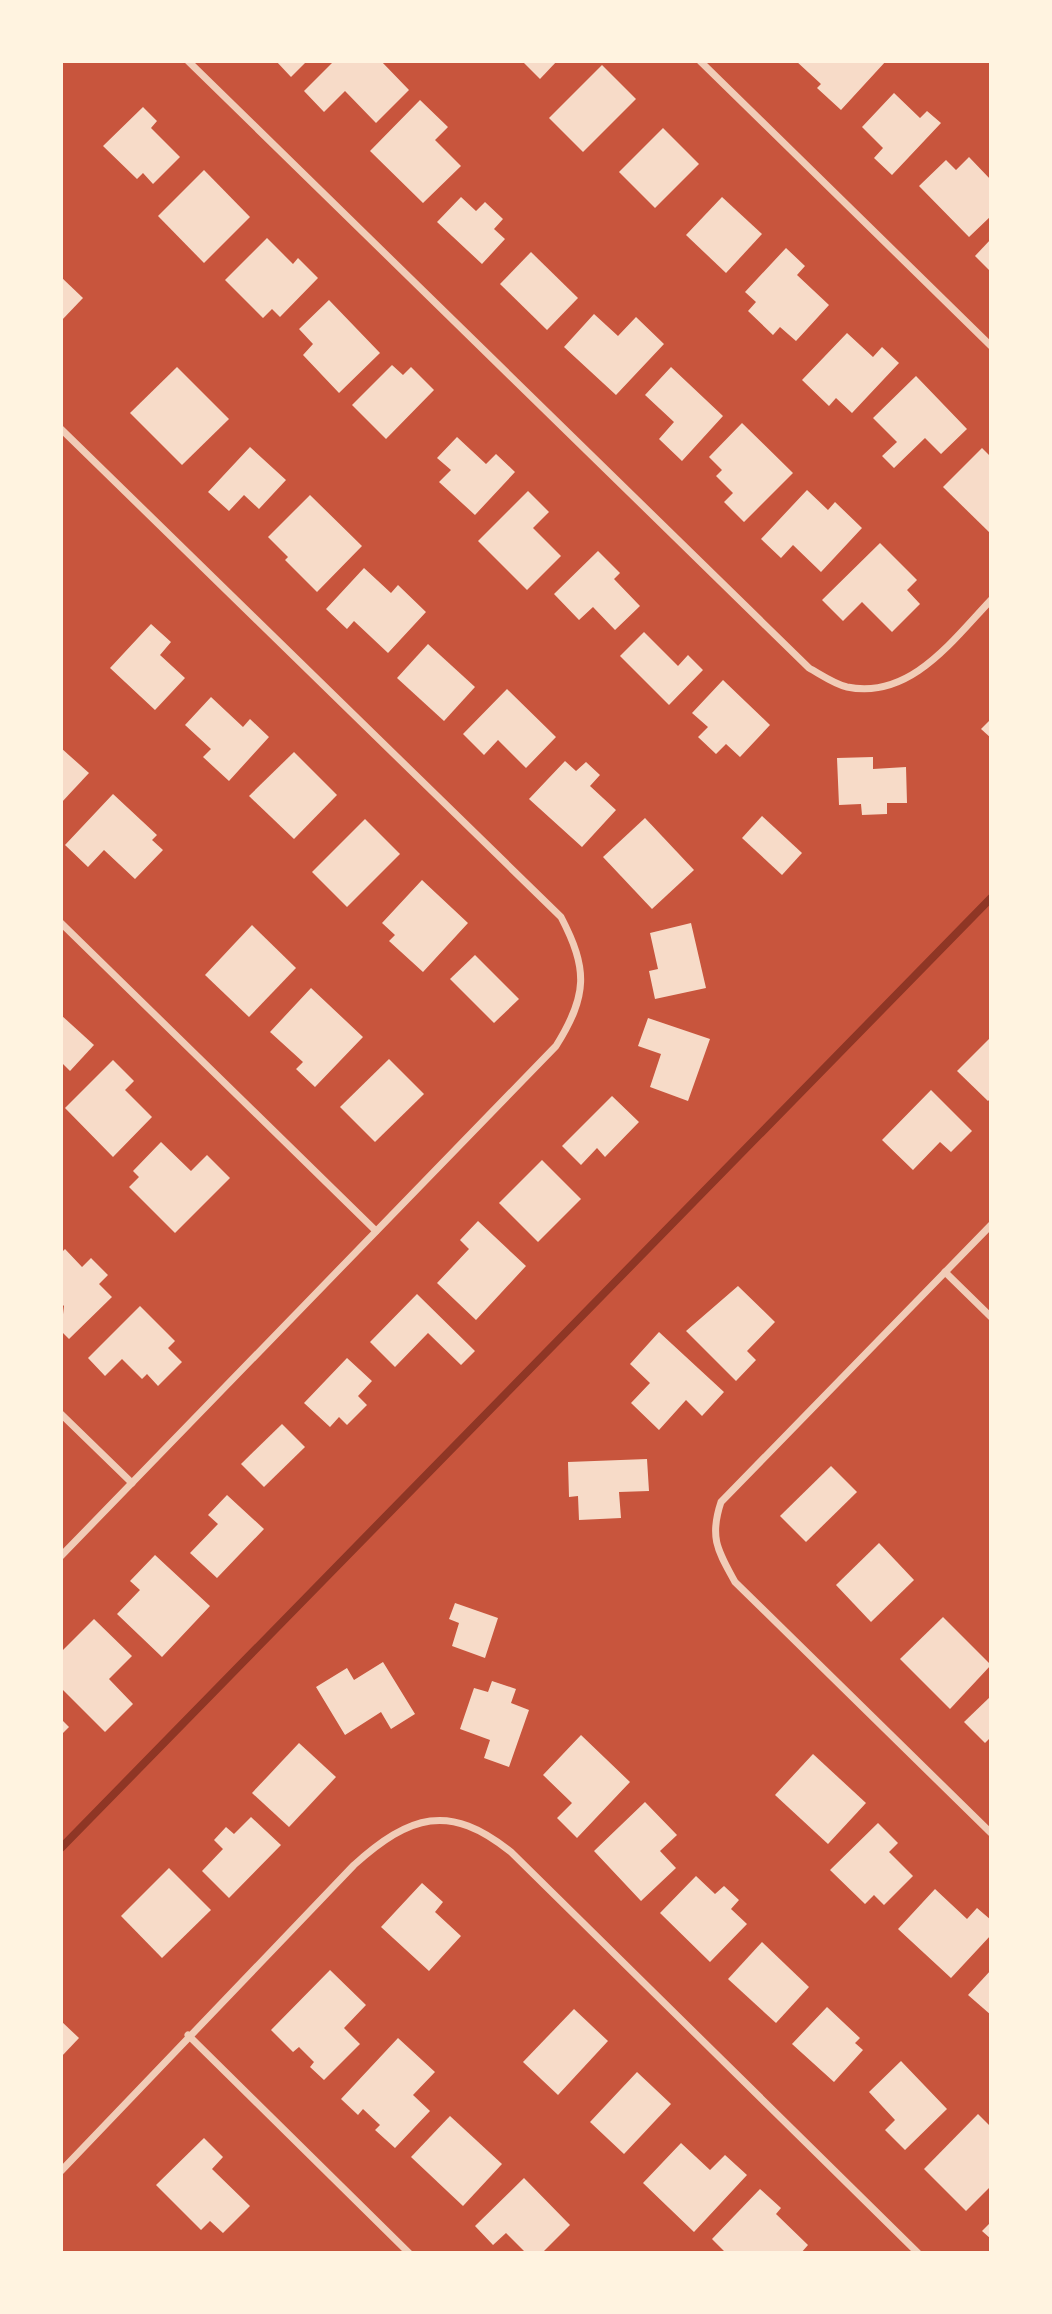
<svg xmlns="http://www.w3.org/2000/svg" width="1052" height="2314" font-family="'Fira Sans',sans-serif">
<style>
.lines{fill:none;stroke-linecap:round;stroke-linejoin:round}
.stream{stroke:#8f3625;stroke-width:8}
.building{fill:#f7dbc8}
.minor{stroke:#f1ccb7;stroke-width:7}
</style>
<rect width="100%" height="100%" fill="#c8553d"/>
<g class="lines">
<polyline class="stream" points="61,1848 991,898"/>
</g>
<g class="building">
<polygon points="276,61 307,61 291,77"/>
<polygon points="334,61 381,61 409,90 376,123 345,91 324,112 304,91"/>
<polygon points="522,61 557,61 540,79"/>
<polygon points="796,61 886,61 841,110 817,88 821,84"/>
<polygon points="602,65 636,99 583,152 549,118"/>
<polygon points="894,93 920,118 927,111 941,123 892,175 874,158 883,148 862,127"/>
<polygon points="420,100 448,127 435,140 461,166 423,203 370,151"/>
<polygon points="143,107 157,121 151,128 180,157 153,184 143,173 137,179 103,146"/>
<polygon points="663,128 699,164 655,208 619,172"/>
<polygon points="969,157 991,180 991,216 969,237 919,186 946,160 956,170"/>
<polygon points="204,170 250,217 204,263 158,216"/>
<polygon points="461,197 476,211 485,202 503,219 494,229 505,239 482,264 437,222"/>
<polygon points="722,197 762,234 726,273 686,235"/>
<polygon points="267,238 293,264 298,258 318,278 280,317 272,309 263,318 225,280"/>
<polygon points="991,239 991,272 975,256"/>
<polygon points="786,248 805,266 797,275 829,305 796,341 780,327 773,335 748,311 756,302 745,292"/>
<polygon points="531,252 578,298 547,330 500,284"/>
<polygon points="61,277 83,298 61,321"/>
<polygon points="329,300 380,353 339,393 303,355 313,344 299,329"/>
<polygon points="594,314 618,336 636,317 664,344 616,395 564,347"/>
<polygon points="847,333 873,357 882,347 899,363 852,413 836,398 829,406 802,380"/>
<polygon points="392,365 403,375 411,367 434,390 386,439 352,405"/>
<polygon points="177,367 229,419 182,465 130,413"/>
<polygon points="671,367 723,416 682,461 659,439 674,422 645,395"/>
<polygon points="916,376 967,429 941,454 925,438 894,468 882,456 897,442 873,418"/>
<polygon points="742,423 793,473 744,522 724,502 733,493 716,476 722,470 709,457"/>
<polygon points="457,437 486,464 496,454 515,472 475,515 439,482 451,470 437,458"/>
<polygon points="250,447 286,480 259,509 244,495 229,511 208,492"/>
<polygon points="982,448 991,457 991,534 943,487"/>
<polygon points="807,490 828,510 835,502 862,528 821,572 793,545 781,558 761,539"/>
<polygon points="528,491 549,512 533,528 561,556 527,590 478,541"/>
<polygon points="310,495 362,546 317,592 285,560 288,557 268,537"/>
<polygon points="880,543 917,580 907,590 920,604 892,632 862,602 843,621 822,600"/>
<polygon points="598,551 620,573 614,579 640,606 615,630 593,607 579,620 554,594"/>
<polygon points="364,568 391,593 398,585 426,612 388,653 354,621 347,629 326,609"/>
<polygon points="151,624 171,642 160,655 185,678 155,710 110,668"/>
<polygon points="644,632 678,666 688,655 703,670 669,705 620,656"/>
<polygon points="428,644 475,687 444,721 397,678"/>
<polygon points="723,680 770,725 740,757 726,744 716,754 698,737 708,727 692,713"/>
<polygon points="507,689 556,737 526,768 498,740 484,755 463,734"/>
<polygon points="211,697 243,727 250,719 269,737 229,781 203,757 211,749 185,725"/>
<polygon points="991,719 991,738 981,729"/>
<polygon points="61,748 89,773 61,803"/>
<polygon points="294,752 337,795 294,839 249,796"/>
<polygon points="873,757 873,769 906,767 907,803 887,803 887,814 862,815 861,804 839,805 837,758"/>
<polygon points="565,761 576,771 586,762 600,775 590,786 616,810 582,847 529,799"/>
<polygon points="113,794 157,835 152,840 163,850 135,879 104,850 88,867 65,845"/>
<polygon points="762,816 802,853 782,875 742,838"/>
<polygon points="645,818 694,870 652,909 603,857"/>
<polygon points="365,819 400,854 347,907 312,872"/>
<polygon points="422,880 468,923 423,972 389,941 395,935 382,923"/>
<polygon points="691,923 706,988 655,999 649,971 658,969 650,933"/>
<polygon points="252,925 296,968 249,1017 205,975"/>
<polygon points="475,955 519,999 494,1023 450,979"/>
<polygon points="311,988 363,1037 315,1087 296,1069 303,1062 270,1032"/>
<polygon points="61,1015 94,1045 70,1071 61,1062"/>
<polygon points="648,1018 710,1039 688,1101 650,1087 661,1054 638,1046"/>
<polygon points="991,1037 991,1098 988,1101 957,1071"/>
<polygon points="389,1059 424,1094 375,1142 340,1107"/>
<polygon points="113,1060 134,1081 125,1090 152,1117 113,1157 65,1108"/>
<polygon points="931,1090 972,1131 951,1152 940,1142 913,1170 882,1140"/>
<polygon points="612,1096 639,1122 605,1157 597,1148 581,1165 562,1146"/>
<polygon points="161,1142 191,1171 207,1155 230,1178 175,1233 129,1187 139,1177 133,1171"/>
<polygon points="542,1160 581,1199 538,1242 499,1203"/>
<polygon points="478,1221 526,1266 476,1320 437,1283 469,1249 460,1240"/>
<polygon points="65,1249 82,1267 91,1258 108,1275 99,1284 112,1297 69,1339 61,1331 64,1306 61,1303 61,1253"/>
<polygon points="738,1286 775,1322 747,1351 756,1360 736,1381 686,1331"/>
<polygon points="417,1294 475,1351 461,1365 428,1333 395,1367 370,1342"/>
<polygon points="140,1306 175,1341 168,1348 182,1362 158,1386 147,1374 142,1379 122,1359 105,1376 88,1358"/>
<polygon points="659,1332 724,1392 702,1416 686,1400 659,1430 631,1403 650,1383 630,1364"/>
<polygon points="347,1358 372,1381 358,1396 367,1405 347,1425 339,1417 330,1427 304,1403"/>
<polygon points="282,1424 305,1447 264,1487 241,1464"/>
<polygon points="647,1459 649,1491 619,1492 621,1518 579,1520 578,1496 569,1497 568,1462"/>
<polygon points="831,1466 857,1492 806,1542 780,1516"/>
<polygon points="227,1495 264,1529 217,1578 190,1553 218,1524 208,1515"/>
<polygon points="879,1543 914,1580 871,1622 836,1585"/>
<polygon points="155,1555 210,1606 162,1657 117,1614 140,1590 130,1581"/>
<polygon points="455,1603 498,1618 485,1658 452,1646 459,1623 449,1619"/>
<polygon points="943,1617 991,1665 950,1709 900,1659"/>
<polygon points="94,1619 132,1656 109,1679 133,1704 105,1732 61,1688 61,1652"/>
<polygon points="383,1662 415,1714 391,1729 381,1712 345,1735 316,1687 347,1668 354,1680"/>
<polygon points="492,1681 516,1689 511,1703 529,1710 509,1767 484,1758 490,1740 460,1729 474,1688 488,1692"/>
<polygon points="991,1696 991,1737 985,1743 964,1722"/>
<polygon points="61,1719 69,1727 61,1735"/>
<polygon points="581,1735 630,1782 577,1838 557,1818 572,1803 543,1775"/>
<polygon points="299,1743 336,1777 289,1827 252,1793"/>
<polygon points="813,1754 866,1803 828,1844 775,1795"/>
<polygon points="645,1802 677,1835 660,1851 676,1868 641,1901 594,1851"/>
<polygon points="251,1817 281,1845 229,1898 202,1871 223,1849 214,1840 226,1827 234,1834"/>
<polygon points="878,1823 898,1843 889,1852 913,1876 884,1905 874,1895 865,1904 830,1870"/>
<polygon points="169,1868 211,1910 162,1958 121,1916"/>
<polygon points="696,1876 715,1894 724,1886 739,1900 731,1909 747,1924 710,1962 660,1913"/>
<polygon points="422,1883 443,1902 435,1912 461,1936 429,1971 381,1927"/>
<polygon points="935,1889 967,1919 977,1908 991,1920 991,1935 951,1978 898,1929"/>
<polygon points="762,1942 809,1987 776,2023 728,1979"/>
<polygon points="330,1970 366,2005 344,2028 360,2044 324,2080 310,2067 314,2062 299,2047 293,2052 271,2030"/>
<polygon points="991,1970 991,2015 968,1995"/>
<polygon points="827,2007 860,2038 855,2043 863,2050 834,2082 792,2044"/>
<polygon points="574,2009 608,2041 558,2095 523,2062"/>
<polygon points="61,2021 79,2038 61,2057"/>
<polygon points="398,2038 435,2072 413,2095 430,2111 395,2148 375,2130 380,2125 363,2109 358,2115 341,2099"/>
<polygon points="901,2061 947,2109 905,2150 885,2130 895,2120 869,2092"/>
<polygon points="637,2072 671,2104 624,2154 590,2122"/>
<polygon points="978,2114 991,2127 991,2186 966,2211 924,2169"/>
<polygon points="450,2116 502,2164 463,2206 411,2157"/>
<polygon points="204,2138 223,2157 212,2169 250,2206 223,2233 210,2221 201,2230 156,2185"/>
<polygon points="681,2143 710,2170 725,2155 747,2175 694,2232 643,2183"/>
<polygon points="524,2178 570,2225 542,2253 526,2253 506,2233 493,2245 475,2226"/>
<polygon points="760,2189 781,2208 776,2214 808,2245 801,2253 726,2253 712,2239"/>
<polygon points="991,2222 991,2239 982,2231"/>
</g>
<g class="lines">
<g class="minor">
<path d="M188,61L809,668C820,674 834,684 847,687C910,700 952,641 991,600"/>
<polyline points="700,61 991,346"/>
<path d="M61,429L561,917C588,969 588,995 556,1046L61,1556"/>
<polyline points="61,923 376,1231"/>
<path d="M991,1225L721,1502C709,1538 718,1551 735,1582L991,1833"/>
<polyline points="945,1272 991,1317"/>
<polyline points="61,1414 132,1483"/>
<polyline points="188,2035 409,2253"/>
<path d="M61,2171L354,1865C410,1815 449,1802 511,1852L918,2253"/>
</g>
</g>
<rect width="1052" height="2314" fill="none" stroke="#fff3e0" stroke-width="126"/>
</svg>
